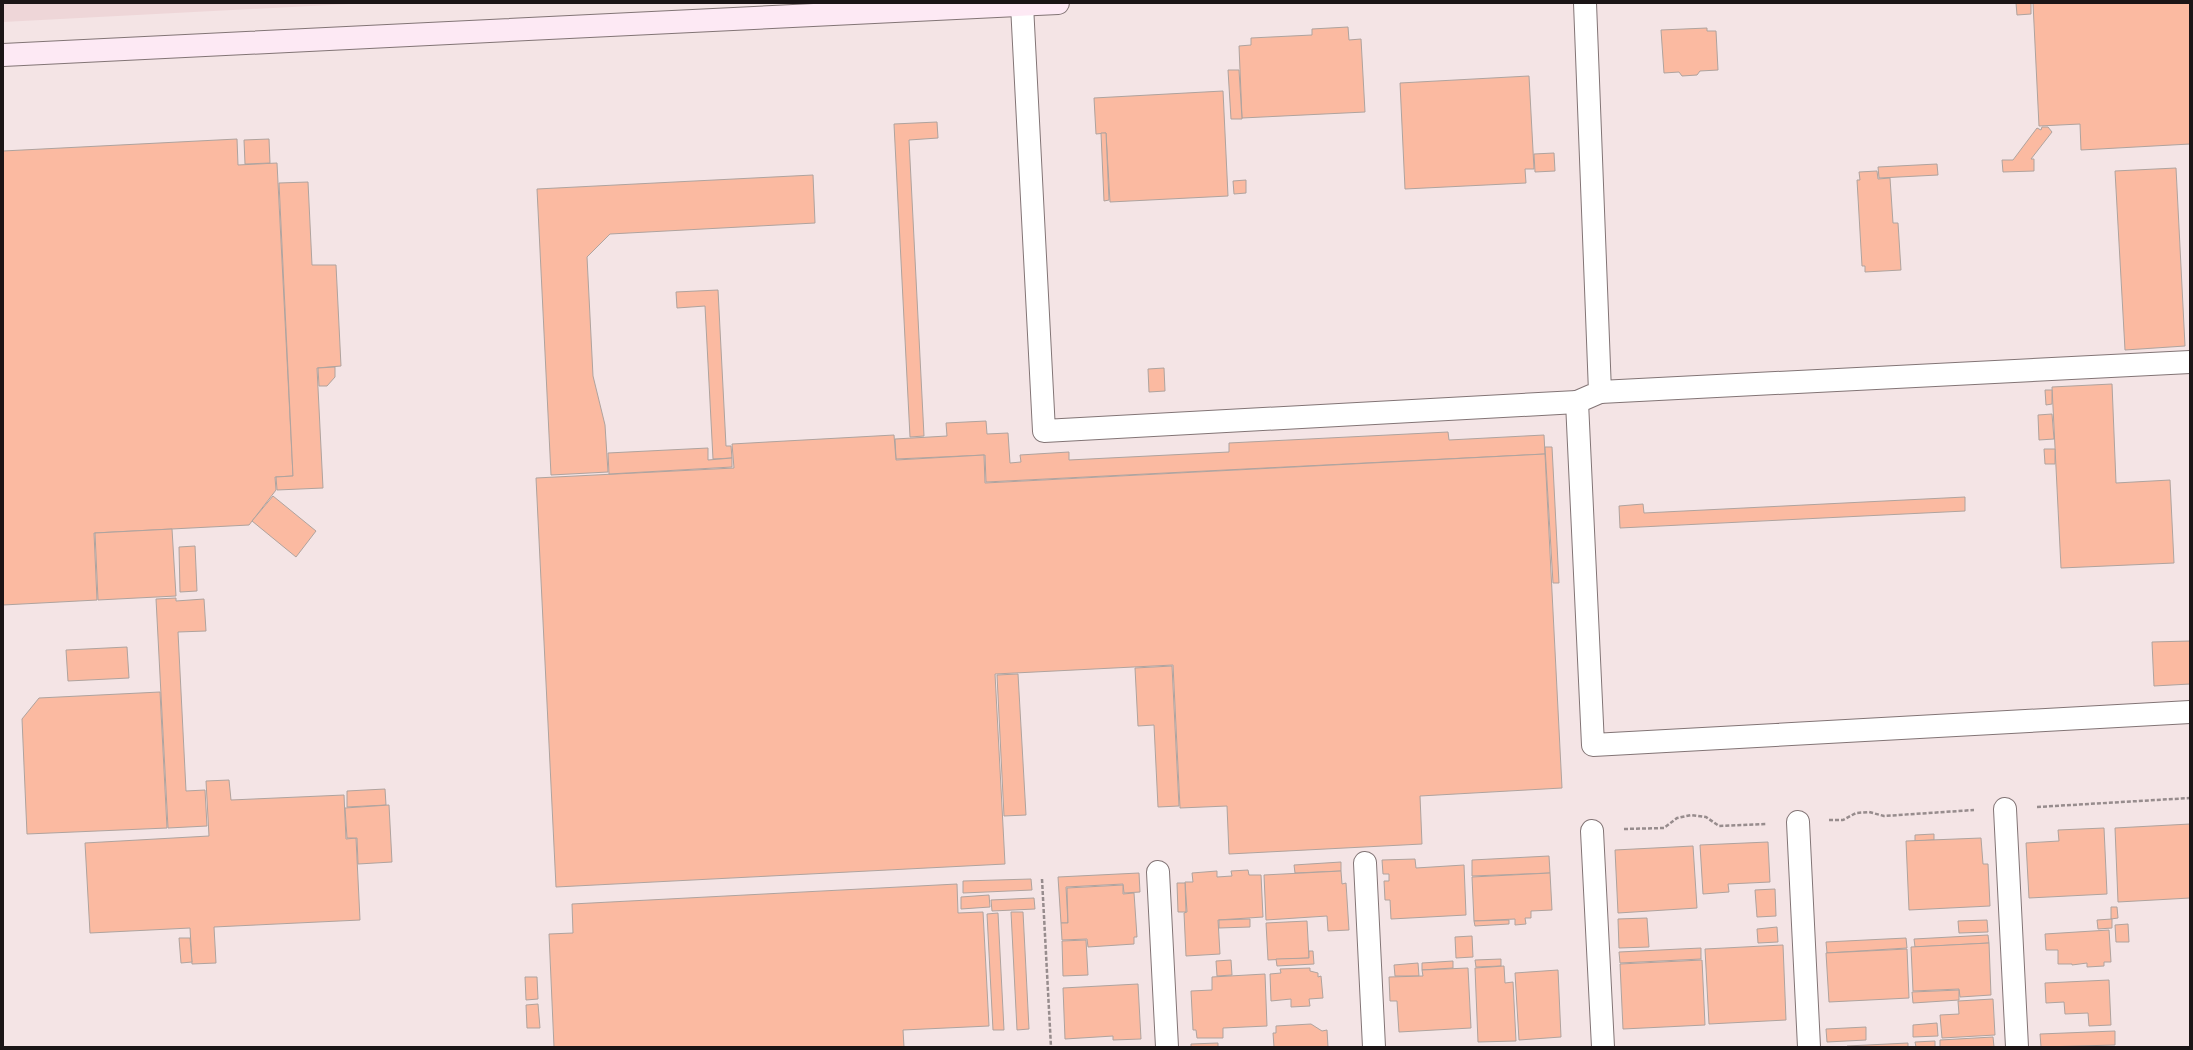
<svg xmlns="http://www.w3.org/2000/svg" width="2193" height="1050" font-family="Literata,serif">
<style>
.built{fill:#eed6d8}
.building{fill:#fbbaa1;stroke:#afa39e}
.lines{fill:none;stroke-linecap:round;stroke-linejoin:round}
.street-casing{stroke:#827475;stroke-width:24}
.secondary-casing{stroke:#827475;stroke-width:24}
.path{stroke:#978c8d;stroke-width:2.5;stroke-dasharray:4 2;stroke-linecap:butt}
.street{stroke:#fff;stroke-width:22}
.secondary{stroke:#fde9f4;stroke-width:22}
</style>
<rect width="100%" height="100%" fill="#f4e4e5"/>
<polygon class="built" points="3,3 368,3 3,22"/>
<g class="building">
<polygon points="2016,3 2031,3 2031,14 2017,15"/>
<polygon points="2033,3 2190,3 2190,144 2081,150 2080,124 2039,126"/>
<polygon points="1348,27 1349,40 1361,39 1365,112 1242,118 1239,46 1251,45 1251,38 1312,35 1312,29"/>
<polygon points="1707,28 1707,31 1716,31 1718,70 1700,71 1697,75 1682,76 1679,72 1664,73 1661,30"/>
<polygon points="1228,70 1239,70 1242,119 1231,119"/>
<polygon points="1529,76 1534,169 1525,169 1526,183 1405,189 1400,83"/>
<polygon points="1223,91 1228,196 1110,202 1106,133 1096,134 1094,98"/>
<polygon points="937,122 938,138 909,140 924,436 910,437 894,124"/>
<polygon points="2042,127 2048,127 2052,132 2031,159 2034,159 2034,171 2003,172 2002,160 2013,160 2037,128 2041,130"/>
<polygon points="1101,133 1106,133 1109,200 1104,201"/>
<polygon points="237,139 238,165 277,163 293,476 275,477 276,490 249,525 94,533 97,600 3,605 3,151"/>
<polygon points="269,139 270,163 245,164 244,140"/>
<polygon points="1554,153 1555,171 1535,172 1534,154"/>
<polygon points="1937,164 1938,175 1879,178 1878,167"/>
<polygon points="2176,168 2185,346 2125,350 2115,171"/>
<polygon points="1877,171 1878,179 1890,178 1893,223 1898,223 1901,270 1865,272 1865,266 1862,266 1857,180 1860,180 1859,172"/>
<polygon points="813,175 815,223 610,234 587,257 593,376 605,425 608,472 551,475 537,189"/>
<polygon points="1246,180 1246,193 1234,194 1233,181"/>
<polygon points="308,182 312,265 336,265 341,366 317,368 323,488 277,490 276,477 293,476 279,183"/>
<polygon points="718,290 726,446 731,446 732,458 713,459 705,306 677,308 676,292"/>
<polygon points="335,367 335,377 327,386 319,386 318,368"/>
<polygon points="1164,368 1165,391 1149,392 1148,369"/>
<polygon points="2112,384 2116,483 2170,480 2174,563 2061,568 2052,387"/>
<polygon points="2045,390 2052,390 2052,404 2046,405"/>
<polygon points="2052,414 2054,439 2039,440 2038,415"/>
<polygon points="986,421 987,434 1008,433 1010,463 1021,462 1020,455 1069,452 1069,460 1229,452 1229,443 1448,432 1449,440 1544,435 1545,454 986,482 985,455 896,459 895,439 947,436 946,423"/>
<polygon points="894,435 896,460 984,455 985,483 1545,454 1562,788 1420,796 1422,844 1229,854 1227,806 1180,808 1173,665 995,674 1005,864 556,887 536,478 734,468 732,444"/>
<polygon points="1545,447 1552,447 1559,583 1553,583"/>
<polygon points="708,448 708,460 732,458 732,467 609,474 608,453"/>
<polygon points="2044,449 2055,449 2055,464 2045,464"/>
<polygon points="273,496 316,531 296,557 252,521"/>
<polygon points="1965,497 1965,511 1620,528 1619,506 1643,504 1644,513"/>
<polygon points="172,529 176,596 98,600 95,533"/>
<polygon points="195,546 197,591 180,592 179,547"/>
<polygon points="176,598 176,601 204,599 206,631 178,632 186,791 205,790 207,826 168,828 156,599"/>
<polygon points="2190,641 2190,684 2154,686 2152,642"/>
<polygon points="127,647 129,678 68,681 66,650"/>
<polygon points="1172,666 1179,806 1158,807 1154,725 1138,726 1135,668"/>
<polygon points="1018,674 1026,815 1004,816 997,675"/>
<polygon points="160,692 167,828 27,834 22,719 39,698"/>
<polygon points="229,780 231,800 344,795 346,839 356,838 360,920 214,927 216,963 192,964 190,928 90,933 85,843 209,836 206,781"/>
<polygon points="385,789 386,805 347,807 347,791"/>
<polygon points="389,805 392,862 358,864 357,838 347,838 345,808"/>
<polygon points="2190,824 2190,898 2118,902 2115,828"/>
<polygon points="2104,828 2107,894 2029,898 2026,843 2059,841 2058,830"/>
<polygon points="1934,834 1934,840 1915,841 1915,835"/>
<polygon points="1981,838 1983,864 1988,864 1990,906 1909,910 1906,841"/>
<polygon points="1768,842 1770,882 1728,884 1729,892 1703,894 1700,845"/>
<polygon points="1693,846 1697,908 1618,913 1615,850"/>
<polygon points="1549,856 1550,873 1472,876 1472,860"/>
<polygon points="1415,859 1416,868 1464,865 1466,915 1391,919 1390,900 1385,900 1384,881 1389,881 1389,874 1383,874 1382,860"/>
<polygon points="1341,862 1341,871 1295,873 1294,865"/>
<polygon points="1248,870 1249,875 1261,875 1263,917 1218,920 1220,954 1186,956 1184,913 1187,912 1185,882 1193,882 1192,873 1217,871 1217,877 1232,876 1231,871"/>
<polygon points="1341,871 1342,884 1346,883 1349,930 1328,931 1327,916 1266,920 1264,875"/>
<polygon points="1139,873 1140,892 1124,893 1123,884 1066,887 1068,923 1061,923 1058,877"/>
<polygon points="1550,873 1552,910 1531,911 1531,918 1525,918 1526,924 1515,925 1515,919 1474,921 1472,877"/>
<polygon points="1031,879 1032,890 963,893 963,881"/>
<polygon points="1177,883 1185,883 1186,912 1178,912"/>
<polygon points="957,884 958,913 983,912 989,1026 903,1030 904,1047 554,1047 549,934 573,933 572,904"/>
<polygon points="1123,885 1123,894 1134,893 1137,937 1134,937 1134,944 1088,947 1087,939 1062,940 1061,923 1068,923 1067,888"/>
<polygon points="1775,889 1776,916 1757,917 1755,890"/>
<polygon points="989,895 990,907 961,909 961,897"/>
<polygon points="1034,898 1035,909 992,911 991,900"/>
<polygon points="2111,907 2117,907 2118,918 2111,919"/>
<polygon points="1011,912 1023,912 1029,1029 1017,1030"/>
<polygon points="998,913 1004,1030 993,1030 987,914"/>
<polygon points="1647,918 1649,947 1619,948 1618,919"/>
<polygon points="1250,919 1250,927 1219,928 1219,920"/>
<polygon points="2112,919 2112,928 2098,929 2097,920"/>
<polygon points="1509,920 1509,924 1475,926 1474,921"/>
<polygon points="1987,920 1988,932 1959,933 1958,921"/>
<polygon points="1307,921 1309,958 1268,960 1266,923"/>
<polygon points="2128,924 2129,942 2116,942 2115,925"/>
<polygon points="1777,927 1778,942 1758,943 1757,929"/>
<polygon points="2109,930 2111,962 2104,962 2104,966 2087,967 2087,963 2072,965 2072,964 2058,964 2058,950 2046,950 2045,934"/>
<polygon points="1988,935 1989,943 1915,947 1914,939"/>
<polygon points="1472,936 1473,957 1456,958 1455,937"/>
<polygon points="179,938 190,938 192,962 181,963"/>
<polygon points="1906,938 1907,948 1827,953 1826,942"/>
<polygon points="1086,940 1088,975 1063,976 1062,941"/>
<polygon points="1989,943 1991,995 1960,997 1959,989 1913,991 1911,947"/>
<polygon points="1783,945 1786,1020 1709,1024 1705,949"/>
<polygon points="1701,948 1701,959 1620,963 1619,952"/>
<polygon points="1907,949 1909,998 1829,1002 1826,953"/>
<polygon points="1309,951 1313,951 1314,964 1277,966 1276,959 1309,958"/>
<polygon points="1501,959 1501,966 1476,967 1475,960"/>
<polygon points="1231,960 1232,975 1217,976 1216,961"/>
<polygon points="1702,960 1705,1025 1623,1029 1620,964"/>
<polygon points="1453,961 1453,968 1422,970 1422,963"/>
<polygon points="1418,963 1419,976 1395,976 1394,965"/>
<polygon points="1504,966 1505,983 1513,982 1516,1041 1478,1042 1475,968"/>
<polygon points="1310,968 1310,971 1318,973 1318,977 1321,976 1323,998 1309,999 1310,1006 1291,1007 1291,999 1271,1001 1270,974 1281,973 1280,969"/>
<polygon points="1468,968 1471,1028 1399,1032 1397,1001 1390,1001 1389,977 1423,976 1422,970"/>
<polygon points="1558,970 1561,1037 1519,1040 1515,973"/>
<polygon points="1265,974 1267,1026 1223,1028 1223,1038 1197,1038 1196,1030 1193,1030 1191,991 1212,990 1212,977"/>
<polygon points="525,977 537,977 538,999 526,1000"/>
<polygon points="2109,980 2111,1025 2089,1026 2088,1013 2065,1014 2064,1002 2046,1003 2045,983"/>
<polygon points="1138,984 1141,1039 1113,1040 1113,1036 1065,1039 1063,988"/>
<polygon points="1959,990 1959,1000 1913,1003 1912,992"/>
<polygon points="1993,999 1995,1035 1942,1038 1940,1015 1959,1014 1958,1001"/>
<polygon points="538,1004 540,1028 527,1028 526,1005"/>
<polygon points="1937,1023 1938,1036 1913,1037 1913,1025"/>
<polygon points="1311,1024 1322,1031 1327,1030 1328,1047 1274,1047 1273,1033 1276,1033 1276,1026"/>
<polygon points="1866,1027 1866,1040 1827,1042 1826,1029"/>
<polygon points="2115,1031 2115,1045 2041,1047 2040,1034"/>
<polygon points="1993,1037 1994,1047 1940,1047 1940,1040"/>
<polygon points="1935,1041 1935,1047 1916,1047 1915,1042"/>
<polygon points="1218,1043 1218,1047 1191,1047 1191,1044"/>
<polygon points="1908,1043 1908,1047 1847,1047 1847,1046"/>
</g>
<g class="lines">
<g class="street-casing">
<g id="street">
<polyline points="1585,3 1600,392 1577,402 1593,745 2190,712"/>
<polyline points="1022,5 1044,431 1577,402"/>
<polyline points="1600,392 2190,362"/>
<polyline points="2005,809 2017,1047"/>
<polyline points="1798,822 1809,1047"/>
<polyline points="1592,831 1603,1047"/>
<polyline points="1365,863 1374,1047"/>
<polyline points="1158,872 1167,1047"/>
</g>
</g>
<g class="secondary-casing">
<polyline id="secondary" points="3,55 1058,3"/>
</g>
<g class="path">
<polyline points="2037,807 2190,798"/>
<polyline points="1829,820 1843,820 1856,813 1869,812 1884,816 1974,810"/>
<polyline points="1624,829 1664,828 1677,818 1691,815 1706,817 1719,826 1766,824"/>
<polyline points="1042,879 1051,1047"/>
</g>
<use href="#street" class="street"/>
<use href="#secondary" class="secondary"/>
</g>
<rect width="2193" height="1050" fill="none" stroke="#1b1516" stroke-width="8"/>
</svg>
